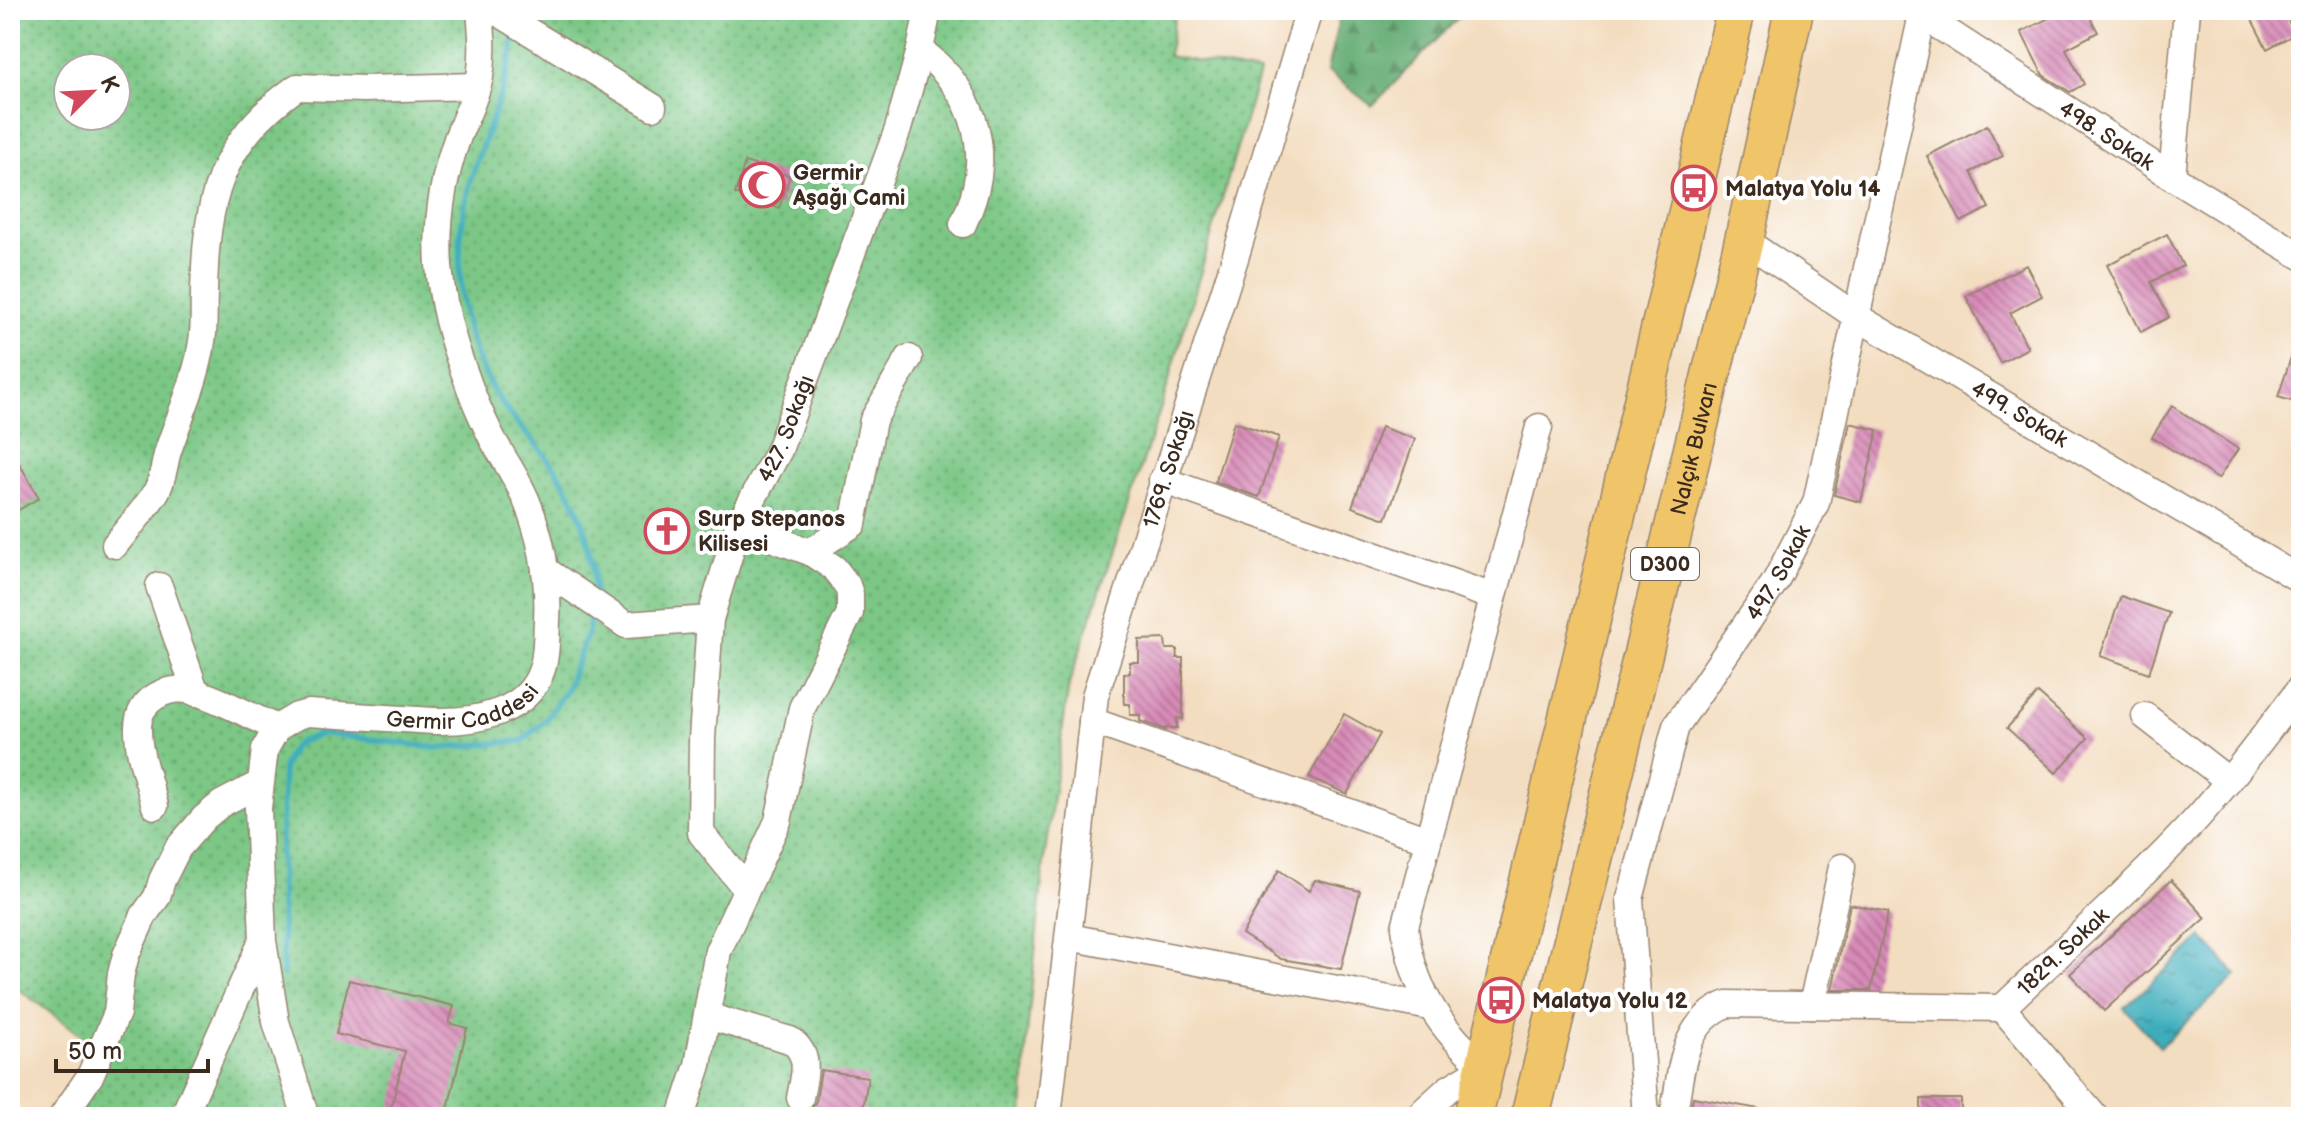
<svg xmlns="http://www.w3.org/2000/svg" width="2311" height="1127" font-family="'Balsamiq Sans',sans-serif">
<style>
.grass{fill:url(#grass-dots);stroke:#5b7852;stroke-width:2;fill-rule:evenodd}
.forest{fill:url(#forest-firs);stroke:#506b48;stroke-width:2}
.water{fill:url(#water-ripples);stroke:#3c6c6d;stroke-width:2}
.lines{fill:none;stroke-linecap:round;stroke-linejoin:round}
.stream{stroke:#3eadbc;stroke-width:6}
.building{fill:url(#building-back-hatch)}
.minor-casing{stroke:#97846f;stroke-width:29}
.highway-casing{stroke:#97846f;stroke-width:41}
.minor{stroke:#fff;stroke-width:26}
.highway{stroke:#f0c469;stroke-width:38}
.labels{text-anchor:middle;stroke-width:8;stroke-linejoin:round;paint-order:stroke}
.shield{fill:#fff;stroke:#766a62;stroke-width:2}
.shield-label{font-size:20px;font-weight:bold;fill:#3b2a1e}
.street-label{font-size:22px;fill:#3b2a1e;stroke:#fff}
.poi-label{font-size:22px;font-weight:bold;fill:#3b2a1e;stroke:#fff;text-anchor:start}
</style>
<defs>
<pattern id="grass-dots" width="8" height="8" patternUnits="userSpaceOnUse" patternTransform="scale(2)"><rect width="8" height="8" fill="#7bc786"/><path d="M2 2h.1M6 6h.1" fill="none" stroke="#66a26d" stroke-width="1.8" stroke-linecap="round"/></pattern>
<pattern id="forest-firs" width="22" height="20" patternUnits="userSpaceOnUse" patternTransform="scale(2)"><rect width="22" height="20" fill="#64ac73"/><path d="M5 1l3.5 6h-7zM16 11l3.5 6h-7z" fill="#548c5e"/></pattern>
<pattern id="water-ripples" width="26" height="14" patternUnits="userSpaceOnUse" patternTransform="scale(2)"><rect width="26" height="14" fill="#3eadbc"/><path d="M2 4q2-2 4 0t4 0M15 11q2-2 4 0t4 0" fill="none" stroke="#358d98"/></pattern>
<pattern id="building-back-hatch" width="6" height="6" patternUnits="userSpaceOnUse" patternTransform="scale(2)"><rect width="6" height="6" fill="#d78ab7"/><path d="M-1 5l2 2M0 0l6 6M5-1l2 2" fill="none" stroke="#b07194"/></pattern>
</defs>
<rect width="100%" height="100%" fill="#fff"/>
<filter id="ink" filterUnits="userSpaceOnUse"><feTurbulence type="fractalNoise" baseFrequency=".0125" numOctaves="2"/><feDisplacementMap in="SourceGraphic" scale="16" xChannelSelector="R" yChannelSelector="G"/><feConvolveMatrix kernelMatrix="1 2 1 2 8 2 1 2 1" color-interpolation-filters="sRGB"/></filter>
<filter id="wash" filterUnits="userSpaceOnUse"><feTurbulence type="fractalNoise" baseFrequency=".006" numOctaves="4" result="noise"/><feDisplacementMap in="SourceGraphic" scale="32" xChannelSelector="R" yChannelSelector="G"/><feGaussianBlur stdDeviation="1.8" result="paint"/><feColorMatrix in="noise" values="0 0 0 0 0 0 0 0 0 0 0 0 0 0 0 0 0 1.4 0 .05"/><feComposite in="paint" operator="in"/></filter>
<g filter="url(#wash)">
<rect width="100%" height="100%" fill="#f3ddc0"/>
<path class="grass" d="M10,10H1176L1168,56L1259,73L1163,401L1069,684L1044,861L1027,1035L1023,1117H81L84,1037L10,983ZM68,68H116V116H68Z"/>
<polygon class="forest" points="1341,10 1466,10 1372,106 1327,71"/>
<polygon class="water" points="2202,937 2237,975 2160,1047 2124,1008"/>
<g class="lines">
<g class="stream">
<path d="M515,30C510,85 483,135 469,187C457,231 457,282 467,326C474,351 484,377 498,398C512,419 530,436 545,455C576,493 597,546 594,595"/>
<polyline points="283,975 280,864 283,769 291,750 299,742 323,733 436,748 522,741 546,720 566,691 588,632 592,611"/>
</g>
</g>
<g id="blocks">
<g class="building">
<polygon points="2065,10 2086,10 2098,32 2066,49 2084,84 2070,92 2043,75 2021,32"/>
<polygon points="2247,10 2283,10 2295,34 2267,49"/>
<polygon points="1987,125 2003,156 1971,172 1989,208 1961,222 1927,156"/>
<polygon points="745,162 790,176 779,208 735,194"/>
<polygon points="2167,234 2183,266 2151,282 2169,317 2141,332 2107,265"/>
<polygon points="2026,265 2042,296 2010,313 2028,348 2000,363 1966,296"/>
<polygon points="2298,336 2301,337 2301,404 2278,397"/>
<polygon points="2172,406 2238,449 2218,479 2152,437"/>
<polygon points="1234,422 1279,437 1259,497 1215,482"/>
<polygon points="1850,423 1878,430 1861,502 1834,495"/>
<polygon points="1381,427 1415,439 1386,519 1352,507"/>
<polygon points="10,447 39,498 10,515"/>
<polygon points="2121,596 2169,613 2149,673 2100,656"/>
<polygon points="1165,639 1166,649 1177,649 1177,658 1183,658 1183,719 1177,718 1177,728 1166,728 1166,730 1140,721 1140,715 1130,715 1130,704 1124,704 1124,673 1130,673 1130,662 1139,662 1139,640"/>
<polygon points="2038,693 2088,738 2056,773 2007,728"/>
<polygon points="1344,714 1380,734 1347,794 1309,777"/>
<polygon points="1279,870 1309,891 1315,880 1360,891 1341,969 1281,959 1242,934"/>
<polygon points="2171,880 2206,918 2104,1011 2070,974"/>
<polygon points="1850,904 1888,912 1871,990 1832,990"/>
<polygon points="349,980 454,1006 449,1023 467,1028 446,1117 389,1117 405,1051 336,1034"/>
<polygon points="821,1070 868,1077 862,1117 833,1117 808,1113 816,1101"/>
<polygon points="1693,1097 1759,1109 1758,1117 1689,1117"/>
<rect x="1921" y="1099" width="40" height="18"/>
</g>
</g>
</g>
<g filter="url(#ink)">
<use href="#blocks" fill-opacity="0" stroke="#97846f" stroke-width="2"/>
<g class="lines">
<g class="minor-casing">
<g id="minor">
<polyline points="494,10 653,107"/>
<path id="s1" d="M1914,10L2172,177L2301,256"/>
<path d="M920,50C979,94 995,158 963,224"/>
<polyline points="2172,177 2187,10"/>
<path id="s2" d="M1744,240L1857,317L2301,580"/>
<polyline points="1162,480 1493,597"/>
<path d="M115,545C128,528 144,511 156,492C163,481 164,464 168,451C180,414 197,380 202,341C205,325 203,309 204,293C206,201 218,143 297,87L364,89L477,86"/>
<polyline points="810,552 853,524 873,420 909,358"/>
<polyline points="545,570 626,625 710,619"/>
<polyline points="159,586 196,693"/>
<polyline points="2145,716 2229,781"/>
<polyline points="1092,721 1428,840"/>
<path d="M155,806C149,781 137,752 138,727C138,699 168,685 192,691C218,698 252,717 277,728"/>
<path id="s3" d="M746,889L701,833L702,739L710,619L738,526L779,450L898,129L920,50L928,10"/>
<polyline points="1069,937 1430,1007"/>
<polyline points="1812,1005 1842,867"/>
<polyline points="2002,1008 2095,1117"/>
<path d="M707,1016L790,1040C812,1055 804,1076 800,1098"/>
<polyline points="62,1117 90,1076 117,1013 121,974 126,955 144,915 157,897 162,880 178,848 204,818 221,804 259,784"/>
<polyline points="183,1117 262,941"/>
<path id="s4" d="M306,1117L276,1022L263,941L258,808L265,749L277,728L297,716L308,713L434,721C474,722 528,714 542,669C547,655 546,636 547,621C549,581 542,539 527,502C518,479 504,460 492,438C482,418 473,398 466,377C452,341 442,303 439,265C436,222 443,179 457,139C465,118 475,99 480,77C484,54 482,32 480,10"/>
<polyline points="681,1117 698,1065 718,951 778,821 802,708 850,613 850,594 847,585 834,568 810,552 738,526"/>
<path id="s5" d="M1048,1117L1095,696L1236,255L1309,10"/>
<path d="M1417,1117L1448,1089L1485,1067C1439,1030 1412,986 1405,927L1539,427"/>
<path id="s6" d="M1646,1117L1630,899L1676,726L1775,582L1816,503L1923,10"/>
<path id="s7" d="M1673,1117C1682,1073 1680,1024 1727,1004L2002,1008C2068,945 2137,884 2199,816C2235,775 2268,731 2301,687"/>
</g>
</g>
<g class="highway-casing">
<g id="highway">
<polyline points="1473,1117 1736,10"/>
<path id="s8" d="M1530,1117L1744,240L1794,10"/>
</g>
</g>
<use href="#minor" class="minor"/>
<use href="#highway" class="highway"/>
</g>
</g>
<defs>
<g id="mosque-ring" transform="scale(2.3)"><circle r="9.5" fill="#fff" stroke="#d1495b" stroke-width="1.5"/><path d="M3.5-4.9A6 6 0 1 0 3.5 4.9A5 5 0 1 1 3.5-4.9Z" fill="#d1495b"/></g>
<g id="bus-ring" transform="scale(2.3)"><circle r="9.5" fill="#fff" stroke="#d1495b" stroke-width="1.5"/><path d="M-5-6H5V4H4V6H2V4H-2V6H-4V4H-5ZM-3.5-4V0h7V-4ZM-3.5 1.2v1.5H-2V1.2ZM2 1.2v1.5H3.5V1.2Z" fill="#d1495b"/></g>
<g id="church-ring" transform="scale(2.3)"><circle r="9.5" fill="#fff" stroke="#d1495b" stroke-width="1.5"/><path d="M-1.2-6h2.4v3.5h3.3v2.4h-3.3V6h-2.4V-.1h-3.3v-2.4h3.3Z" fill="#d1495b"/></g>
</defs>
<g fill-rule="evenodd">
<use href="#mosque-ring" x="762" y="185"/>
<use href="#bus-ring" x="1694" y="188"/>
<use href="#church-ring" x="667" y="531"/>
<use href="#bus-ring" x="1501" y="1000"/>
</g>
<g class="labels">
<rect class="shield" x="1631" y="548" width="68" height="32" rx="6"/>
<g class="shield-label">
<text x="1665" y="571">D300</text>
</g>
<g class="street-label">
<text dy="8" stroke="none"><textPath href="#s1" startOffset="230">498. Sokak</textPath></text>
<text dy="8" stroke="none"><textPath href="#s2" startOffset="326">499. Sokak</textPath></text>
<text dy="8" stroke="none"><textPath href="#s3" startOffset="492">427. Sokağı</textPath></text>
<text dy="8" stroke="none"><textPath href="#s8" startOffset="688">Nalçık Bulvarı</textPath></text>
<text dy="8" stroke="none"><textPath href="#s5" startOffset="662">1769. Sokağı</textPath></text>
<text dy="8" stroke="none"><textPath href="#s6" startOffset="582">497. Sokak</textPath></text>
<text dy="8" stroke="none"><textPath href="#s4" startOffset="590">Germir Caddesi</textPath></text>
<text dy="8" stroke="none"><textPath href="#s7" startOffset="490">1829. Sokak</textPath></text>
</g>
<g class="poi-label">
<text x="793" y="180">Germir<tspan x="793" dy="25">Aşağı Cami</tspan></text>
<text x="1725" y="196">Malatya Yolu 14</text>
<text x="698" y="526">Surp Stepanos<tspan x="698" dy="25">Kilisesi</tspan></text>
<text x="1532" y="1008">Malatya Yolu 12</text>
</g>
</g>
<rect width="2311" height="1127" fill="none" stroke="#fff" stroke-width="40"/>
<g transform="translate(92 92) rotate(66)"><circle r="38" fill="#ffffff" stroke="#b1aaa5" stroke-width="2"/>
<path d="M0-6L14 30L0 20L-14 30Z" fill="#d1495b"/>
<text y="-12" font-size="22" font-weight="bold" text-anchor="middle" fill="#3b2a1e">K</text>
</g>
<path d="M56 1059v12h152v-12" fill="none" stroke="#3b2a1e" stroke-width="4"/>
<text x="68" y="1059" font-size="24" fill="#3b2a1e" stroke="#ffffff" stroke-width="6" paint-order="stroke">50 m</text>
</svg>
